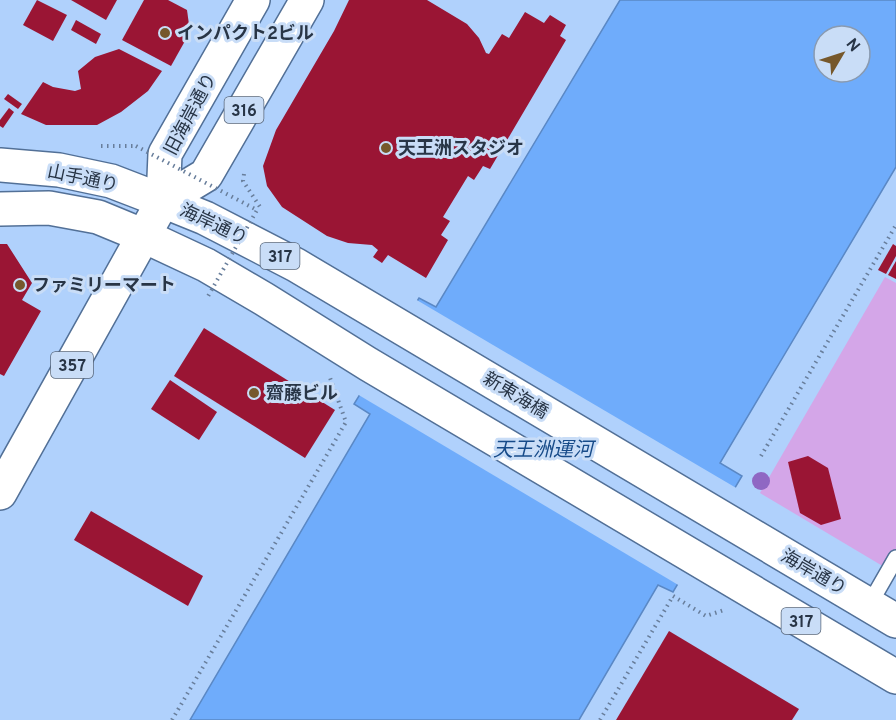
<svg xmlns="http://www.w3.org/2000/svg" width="896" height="720" font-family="Overpass,'Noto Sans JP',sans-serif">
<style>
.green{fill:#d4a6e8}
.water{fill:#6facfb;stroke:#5a88c5;stroke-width:1.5;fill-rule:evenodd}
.pier{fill:#b0d1fc}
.building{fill:#9a1534}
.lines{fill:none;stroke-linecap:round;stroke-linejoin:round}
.lane-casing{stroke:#527097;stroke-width:18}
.primary-casing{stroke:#527097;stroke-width:36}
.highway-casing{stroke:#527097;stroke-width:36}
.path{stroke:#687e9b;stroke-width:4;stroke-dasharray:1.5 4.5;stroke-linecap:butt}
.lane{stroke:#fff;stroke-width:15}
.primary{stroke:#fff;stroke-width:33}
.highway{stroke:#fff;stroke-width:33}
.path-bridge{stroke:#687e9b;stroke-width:4;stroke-dasharray:1.5 4.5;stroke-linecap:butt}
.tree{fill:#8f67c3}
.poi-dot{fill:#76582c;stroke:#c9ddf7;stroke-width:2}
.labels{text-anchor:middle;stroke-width:6;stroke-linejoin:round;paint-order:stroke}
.shield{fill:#c9ddf7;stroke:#58677b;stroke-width:1.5}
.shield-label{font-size:16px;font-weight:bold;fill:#283546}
.poi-label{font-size:18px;font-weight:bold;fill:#283546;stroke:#c9ddf7;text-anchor:start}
.street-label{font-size:18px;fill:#283546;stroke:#c9ddf7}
.water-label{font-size:20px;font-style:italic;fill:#174b89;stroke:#c9ddf7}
</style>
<rect width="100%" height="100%" fill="#b0d1fc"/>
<polygon class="green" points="885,277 896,283 896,574 760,493"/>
<path class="water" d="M620,0H896V167L720,463L742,476L673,592L658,585L579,720H190L370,414L354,404L419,298L436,307ZM824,36H860V72H824Z"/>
<polygon class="pier" points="415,299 738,489 680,586 357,394"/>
<g class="building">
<polygon points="37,0 67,15 53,41 23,25"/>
<polygon points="71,0 117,0 106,20"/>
<polygon points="144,0 168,0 187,10 190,32 171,66 122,40"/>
<polygon points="349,0 427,0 467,24 479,38 486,53 489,54 502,34 509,38 525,12 544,23 550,15 566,25 560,36 566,40 490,169 483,166 474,180 468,176 443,217 450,221 441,235 448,240 426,278 388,255 382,263 373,257 378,250 372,245 348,243 327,236 282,207 267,186 263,166 276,130 334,31"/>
<polygon points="76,20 101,34 96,44 71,30"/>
<polygon points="119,49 162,71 148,91 121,112 97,125 46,125 21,114 43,82 53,87 75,91 81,89 78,71 95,57"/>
<polygon points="8,94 22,104 18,109 4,99"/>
<polygon points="9,108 14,112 3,128 0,126 0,120"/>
<polygon points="0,244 7,244 32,283 22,300 41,311 4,376 0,374"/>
<polygon points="893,244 896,246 896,256 886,274 878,270"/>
<polygon points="896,261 896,279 888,275"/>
<polygon points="204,328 335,410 305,458 174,376"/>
<polygon points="170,380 217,412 199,440 151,409"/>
<polygon points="808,456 828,468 841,519 821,525 800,513 788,462"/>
<polygon points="91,511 203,576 188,606 74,540"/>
<polygon points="669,631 799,709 792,720 616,720"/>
</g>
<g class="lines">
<g class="lane-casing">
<polyline id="lane" points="869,605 896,558"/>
</g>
<g class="primary-casing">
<g id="primary">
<polyline points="163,201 205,218 296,265 896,621"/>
<polyline points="163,201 206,175 307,0"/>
<polyline points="163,201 165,154 253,0"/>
<polyline points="144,236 206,265 264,299 368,364 896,677"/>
</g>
</g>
<g class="highway-casing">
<g id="highway">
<polyline points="0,165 59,170 111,181 163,201 0,493"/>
<polyline points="0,209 49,208 98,217 144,236"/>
</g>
</g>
<g class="path">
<polyline points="101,146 135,146"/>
<polyline points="244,174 243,181 262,210"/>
<polyline points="761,456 896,225"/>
<polyline points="172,720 346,422 329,375"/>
<polyline points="600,720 673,596 706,616 724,610"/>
</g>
<use href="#lane" class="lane"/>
<use href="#primary" class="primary"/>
<use href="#highway" class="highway"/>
<polyline class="path-bridge" points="136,146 257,210 207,298"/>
</g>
<circle class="tree" cx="761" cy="481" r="9"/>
<g class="poi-dot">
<circle cx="165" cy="33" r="6"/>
<circle cx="386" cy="148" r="6"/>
<circle cx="20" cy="285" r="6"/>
<circle cx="254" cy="393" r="6"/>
</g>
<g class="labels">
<g class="shield">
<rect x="224.5" y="97" width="39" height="26" rx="4.5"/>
<rect x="260.5" y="243" width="39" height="26" rx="4.5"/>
<rect x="51" y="352" width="42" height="26" rx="4.5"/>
<rect x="781.5" y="608" width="39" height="26" rx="4.5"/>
</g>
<g class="shield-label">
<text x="244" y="116">316</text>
<text x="280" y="262">317</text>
<text x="72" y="371">357</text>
<text x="801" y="627">317</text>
</g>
<g class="poi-label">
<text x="177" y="39">インパクト2ビル</text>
<text x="398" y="154">天王洲スタジオ</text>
<text x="32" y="291">ファミリーマート</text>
<text x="266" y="399">齋藤ビル</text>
</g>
<g class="street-label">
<text transform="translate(190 114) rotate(-62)" y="6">旧海岸通り</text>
<text transform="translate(83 178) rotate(12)" y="6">山手通り</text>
<text transform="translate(214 224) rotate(25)" y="6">海岸通り</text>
<text transform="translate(516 395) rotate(31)" y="6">新東海橋</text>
<text transform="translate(814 572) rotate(30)" y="6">海岸通り</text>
</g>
<g class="water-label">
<text x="543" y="456">天王洲運河</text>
</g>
</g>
<g transform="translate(842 54) rotate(51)"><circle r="28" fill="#c9ddf7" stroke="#899ab0" stroke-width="1.5"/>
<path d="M0-4.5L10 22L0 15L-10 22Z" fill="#76582c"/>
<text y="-9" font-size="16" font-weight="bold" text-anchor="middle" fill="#283546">N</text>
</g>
</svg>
